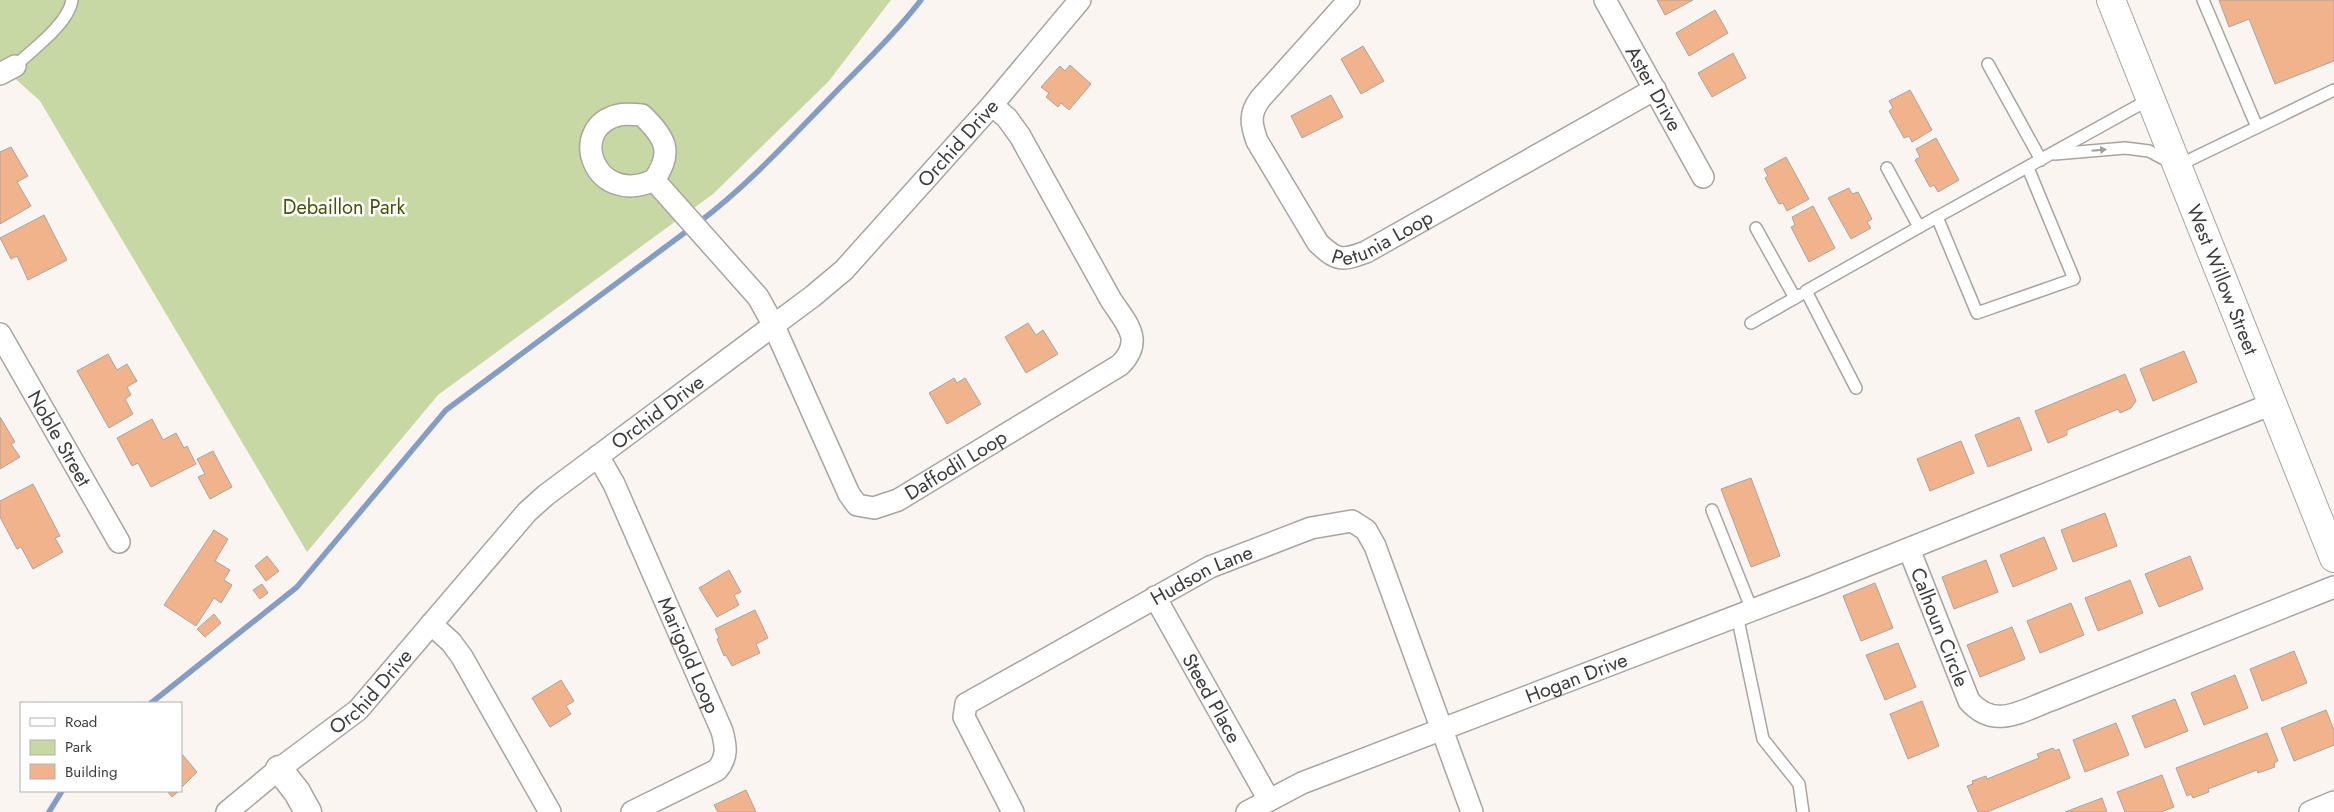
<svg xmlns="http://www.w3.org/2000/svg" width="2334" height="812" font-family="Jost,sans-serif">
<style>
.green{fill:#c7d8a4}
.lines{fill:none;stroke-linecap:round;stroke-linejoin:round}
.stream{stroke:#859dc4;stroke-width:5.5}
.building{fill:#f0b38c;stroke:#a9a4a0}
.service-casing{stroke:#aaa4a1;stroke-width:14}
.minor-casing{stroke:#aaa4a1;stroke-width:24}
.tertiary-casing{stroke:#aaa4a1;stroke-width:29}
.secondary-casing{stroke:#aaa4a1;stroke-width:30}
.service{stroke:#fff;stroke-width:11}
.minor{stroke:#fff;stroke-width:21}
.tertiary{stroke:#fff;stroke-width:26}
.secondary{stroke:#fff;stroke-width:28}
.oneway{fill:#9e9e9d}
.labels{text-anchor:middle;stroke-width:5;stroke-linejoin:round;paint-order:stroke}
.street-label{font-size:20px;fill:#3e3c3b;stroke:#fff}
.park-label{font-size:20px;fill:#43540c;stroke:#fff}
</style>
<rect width="100%" height="100%" fill="#fbf5f1"/>
<polygon class="green" points="0,0 891,0 828,82 713,194 438,395 307,552 40,101 0,65"/>
<g class="lines">
<g class="stream">
<path d="M698,223C747,186 788,141 830,98C861,66 894,35 921,0"/>
<polyline points="151,703 297,587 446,410 691,228"/>
<polyline points="49,812 62,791"/>
</g>
</g>
<g class="building">
<polygon points="1657,0 1693,0 1665,15"/>
<polygon points="2219,0 2334,0 2334,61 2275,84 2249,19 2229,27"/>
<polygon points="1715,10 1728,33 1689,56 1676,33"/>
<polygon points="1363,46 1384,81 1361,94 1341,59"/>
<polygon points="1733,53 1746,78 1712,97 1698,73"/>
<polygon points="1070,65 1091,84 1069,110 1061,103 1058,107 1046,97 1049,93 1041,87 1060,66 1065,71"/>
<polygon points="1910,90 1932,130 1912,142 1909,136 1904,138 1889,111 1893,108 1889,101"/>
<polygon points="1331,95 1343,117 1302,138 1291,116"/>
<polygon points="1936,138 1959,180 1938,192 1934,185 1930,187 1915,160 1920,157 1916,149"/>
<polygon points="11,147 28,176 17,182 31,206 0,224 0,152"/>
<polygon points="1786,157 1809,199 1787,211 1783,203 1779,204 1765,178 1768,176 1764,169"/>
<polygon points="1849,188 1852,194 1858,192 1872,219 1867,222 1871,228 1851,239 1828,198"/>
<polygon points="1813,206 1835,248 1809,262 1791,227 1795,225 1792,217"/>
<polygon points="44,215 67,260 28,280 17,256 11,259 0,238"/>
<polygon points="1028,323 1036,335 1043,330 1058,354 1026,373 1005,337"/>
<polygon points="2184,351 2197,382 2153,401 2140,369"/>
<polygon points="108,354 117,370 127,364 137,381 127,387 131,395 125,399 133,414 109,428 77,371"/>
<polygon points="2125,374 2136,401 2131,408 2120,413 2118,409 2067,430 2067,435 2048,443 2035,411"/>
<polygon points="954,378 957,383 965,378 981,404 947,424 929,393"/>
<polygon points="0,417 15,442 11,444 20,457 0,469"/>
<polygon points="2019,417 2032,450 1988,467 1975,435"/>
<polygon points="152,419 163,440 176,433 184,448 187,446 196,464 151,487 138,463 132,466 117,438"/>
<polygon points="1961,441 1974,473 1930,491 1917,459"/>
<polygon points="213,451 232,487 210,499 198,477 205,474 197,459"/>
<polygon points="1751,478 1780,556 1751,567 1721,489"/>
<polygon points="33,484 60,536 55,538 63,552 33,569 21,547 17,549 0,517 0,501"/>
<polygon points="2105,513 2117,546 2073,562 2061,530"/>
<polygon points="214,530 228,539 215,561 230,570 224,580 232,585 221,603 214,598 196,626 164,605"/>
<polygon points="2044,537 2057,569 2013,587 2000,555"/>
<polygon points="267,556 279,571 266,581 255,566"/>
<polygon points="2190,556 2203,589 2159,607 2145,574"/>
<polygon points="1986,560 1998,592 1954,609 1942,577"/>
<polygon points="729,570 741,592 734,595 739,605 717,617 699,588"/>
<polygon points="2130,580 2143,613 2098,631 2085,598"/>
<polygon points="1875,583 1893,628 1861,641 1843,596"/>
<polygon points="262,584 268,593 260,599 253,590"/>
<polygon points="2071,603 2084,635 2040,653 2027,621"/>
<polygon points="755,610 768,638 756,644 760,653 732,666 726,655 724,656 717,639 719,638 715,629"/>
<polygon points="214,614 221,623 205,637 197,629"/>
<polygon points="2012,627 2025,659 1980,677 1967,645"/>
<polygon points="1898,643 1916,687 1885,700 1866,655"/>
<polygon points="2294,651 2307,683 2262,701 2250,669"/>
<polygon points="2235,675 2248,708 2204,725 2191,693"/>
<polygon points="561,680 574,701 566,706 571,714 550,727 532,698"/>
<polygon points="2175,699 2188,731 2145,748 2132,716"/>
<polygon points="1922,701 1939,746 1908,759 1890,714"/>
<polygon points="2326,710 2334,730 2334,745 2294,761 2281,728"/>
<polygon points="2116,723 2129,755 2085,772 2073,740"/>
<polygon points="2267,733 2278,761 2274,763 2275,767 2258,773 2257,770 2208,789 2209,792 2193,798 2191,794 2187,796 2176,768"/>
<polygon points="2053,748 2055,751 2059,749 2070,778 1987,812 1978,812 1967,786 1973,784 1972,781 1986,776 1987,779 2039,758 2037,754"/>
<polygon points="182,754 197,772 181,788 181,755"/>
<polygon points="2162,775 2174,807 2161,812 2125,812 2117,792"/>
<polygon points="746,790 756,812 718,812 714,805"/>
<polygon points="167,791 179,791 172,797"/>
<polygon points="2102,798 2107,812 2065,812"/>
</g>
<g class="lines">
<g class="service-casing">
<g id="service">
<polyline points="2203,0 2257,127"/>
<polyline points="1988,64 2041,160"/>
<path d="M15,66C32,50 69,23 72,0"/>
<polyline points="2055,154 2125,148 2149,151 2177,166 2334,90"/>
<polyline points="1887,168 1919,227"/>
<polyline points="2028,168 2074,279 1977,313 1937,217 2150,99"/>
<polyline points="1756,228 1795,298"/>
<polyline points="1751,323 1800,295"/>
<polyline points="1856,388 1806,291 1937,217"/>
<polyline points="1712,510 1752,610"/>
<polyline points="1737,615 1763,739 1799,784 1803,812"/>
</g>
</g>
<g class="minor-casing">
<g id="minor">
<path id="s1" d="M1349,0L1260,99C1249,114 1251,124 1257,141L1318,243C1337,261 1342,261 1366,252L1655,89"/>
<path id="s2" d="M1605,0L1703,177"/>
<polyline points="0,74 15,66"/>
<path id="s3" d="M654,180C594,208 566,127 619,115C626,113 635,115 642,115C665,137 674,152 654,180L758,297L773,324L849,494L857,505L874,508L898,500L1120,365C1145,340 1126,323 1111,300L1020,136L1007,118L992,105"/>
<path id="s4" d="M0,334L119,542"/>
<path id="s5" d="M598,456L614,484L722,731C726,746 728,757 717,770L632,812"/>
<path id="s6" d="M1909,549L1969,701C1995,730 2021,711 2051,700L2334,587"/>
<path id="s7" d="M1155,597L1269,800"/>
<polyline points="431,624 451,642 462,657 550,812"/>
<path id="s8" d="M227,812L279,769L358,710L527,512L546,495L813,296L844,270L992,105L1080,0"/>
<path id="s9" d="M1013,812L964,717L966,704L1210,567L1311,528L1352,521L1366,530L1375,546L1472,812"/>
<path id="s10" d="M1247,812L1302,783L1815,586L2272,404"/>
<polyline points="2310,812 2334,802"/>
</g>
</g>
<g class="tertiary-casing">
<polyline id="tertiary" points="279,769 297,792 308,812"/>
</g>
<g class="secondary-casing">
<g id="secondary">
<path id="s11" d="M2111,0L2334,558"/>
</g>
</g>
<use href="#service" class="service"/>
<use href="#minor" class="minor"/>
<use href="#tertiary" class="tertiary"/>
<use href="#secondary" class="secondary"/>
</g>
<defs><path id="oneway-solid" d="M-6-.8H1V-3.2L6.5 0L1 3.2V.8H-6Z" transform="scale(1.25)"/></defs>
<use class="oneway" href="#oneway-solid" transform="translate(2099 150) rotate(-5)"/>
<g class="labels">
<g class="street-label">
<text dy="7" stroke="none"><textPath href="#s2" startOffset="101">Aster Drive</textPath></text>
<text dy="7" stroke="none"><textPath href="#s8" startOffset="996">Orchid Drive</textPath></text>
<text dy="7" stroke="none"><textPath href="#s1" startOffset="370">Petunia Loop</textPath></text>
<text dy="7" stroke="none"><textPath href="#s11" startOffset="301">West Willow Street</textPath></text>
<text dy="7" stroke="none"><textPath href="#s8" startOffset="591">Orchid Drive</textPath></text>
<text dy="7" stroke="none"><textPath href="#s4" startOffset="120">Noble Street</textPath></text>
<text dy="7" stroke="none"><textPath href="#s3" startOffset="728">Daffodil Loop</textPath></text>
<text dy="7" stroke="none"><textPath href="#s9" startOffset="389">Hudson Lane</textPath></text>
<text dy="7" stroke="none"><textPath href="#s6" startOffset="84">Calhoun Circle</textPath></text>
<text dy="7" stroke="none"><textPath href="#s5" startOffset="219">Marigold Loop</textPath></text>
<text dy="7" stroke="none"><textPath href="#s10" startOffset="356">Hogan Drive</textPath></text>
<text dy="7" stroke="none"><textPath href="#s8" startOffset="188">Orchid Drive</textPath></text>
<text dy="7" stroke="none"><textPath href="#s7" startOffset="116">Steed Place</textPath></text>
</g>
<g class="park-label">
<text x="344" y="214">Debaillon Park</text>
</g>
</g>
<rect x="20" y="702" width="162" height="90" fill="#ffffff" stroke="#b2b1b1"/>
<rect x="30" y="718" width="25" height="8" fill="#ffffff" stroke="#b2b1b1"/>
<text x="65" y="727" font-size="15" fill="#3e3c3b">Road</text>
<rect x="30" y="740" width="25" height="15" fill="#c7d8a4" stroke="#b2b1b1"/>
<text x="65" y="752" font-size="15" fill="#3e3c3b">Park</text>
<rect x="30" y="764" width="25" height="15" fill="#f0b38c" stroke="#b2b1b1"/>
<text x="65" y="777" font-size="15" fill="#3e3c3b">Building</text>
</svg>
